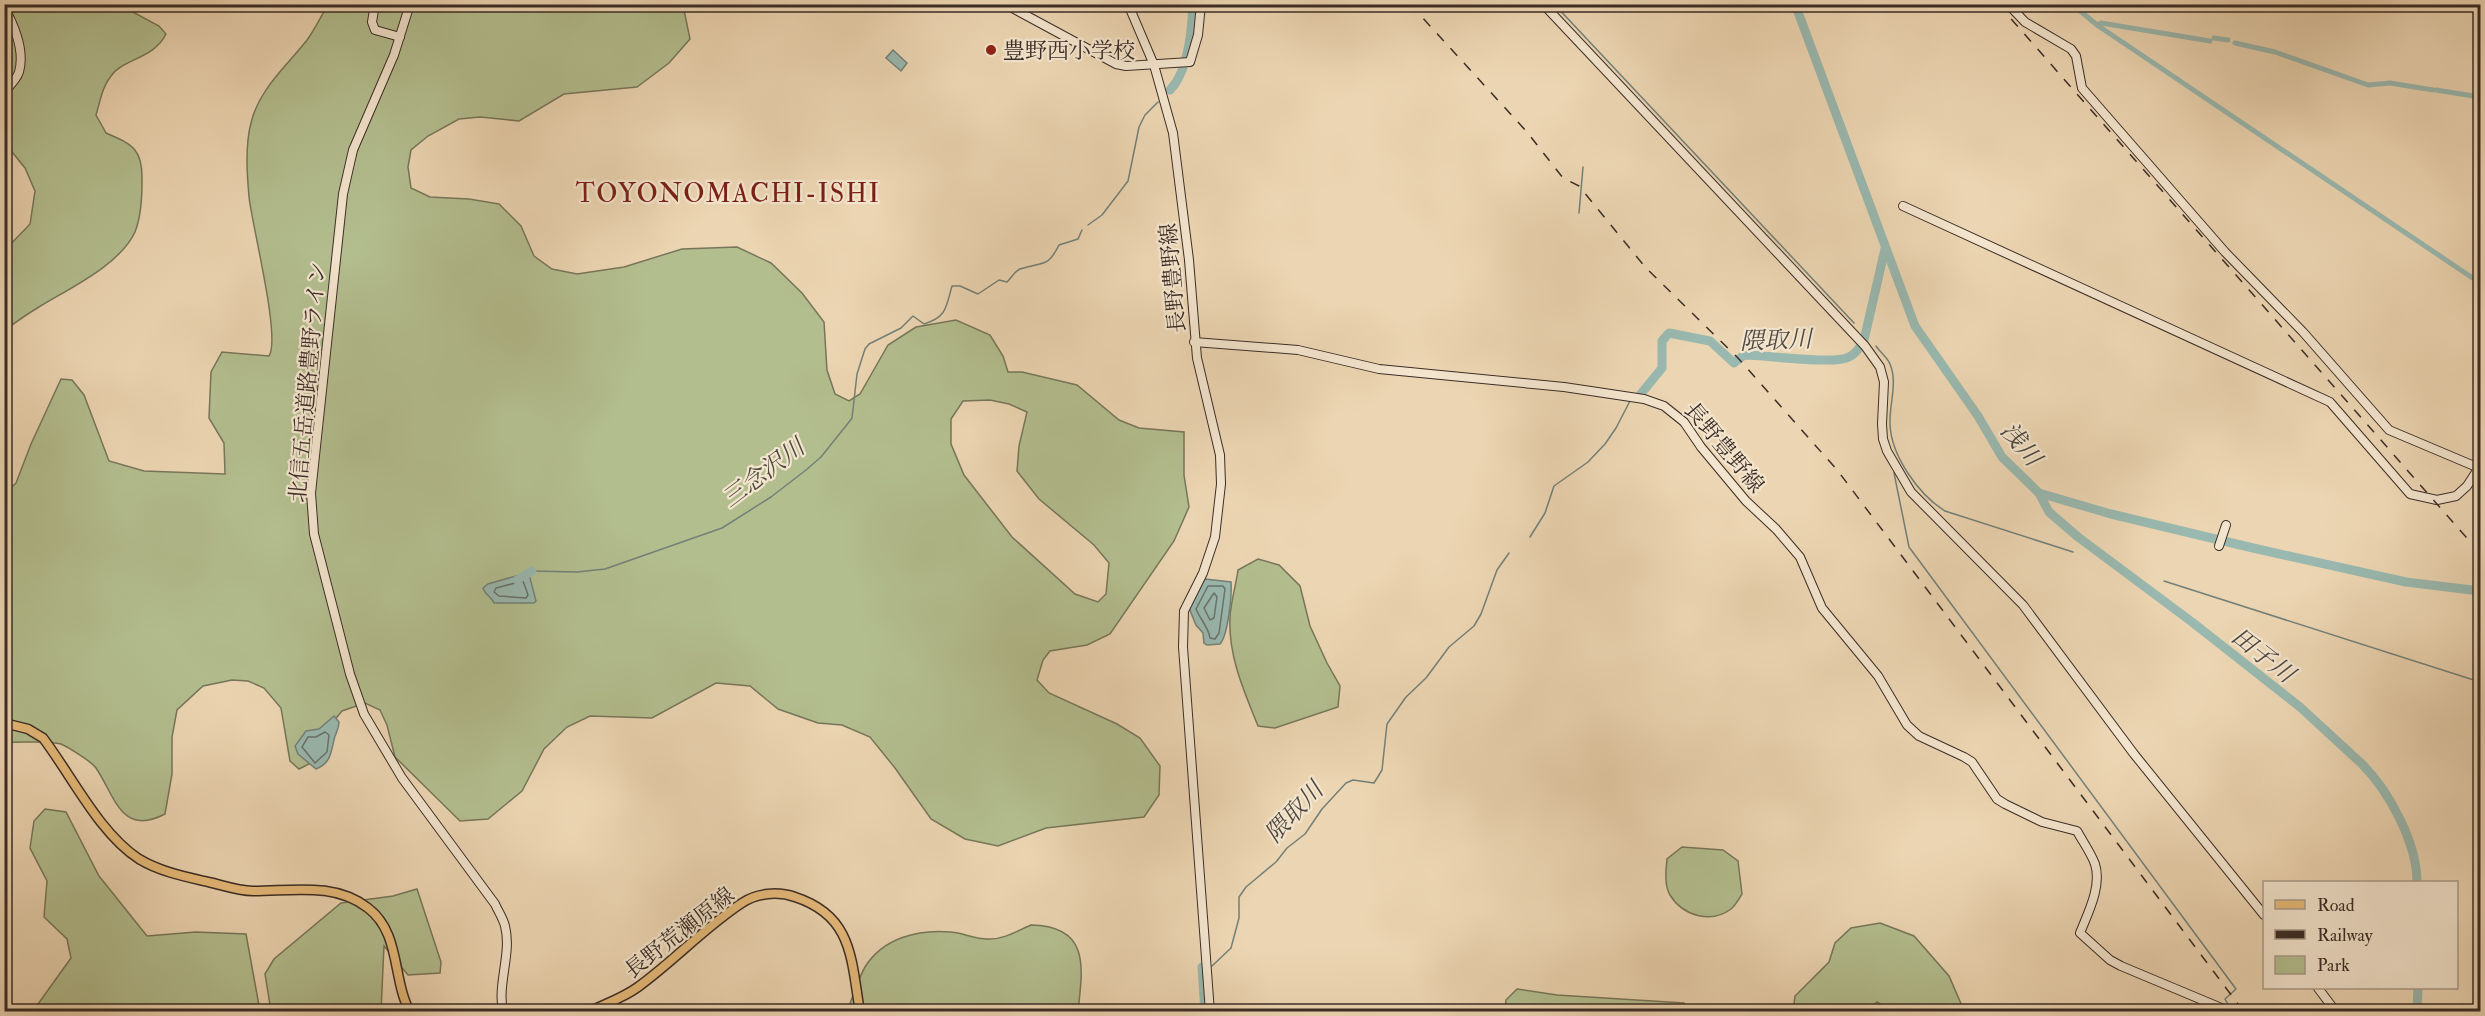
<svg xmlns="http://www.w3.org/2000/svg" width="2485" height="1016" font-family="'IM FELL Double Pica','Noto Serif JP',serif">
<style>
.green{fill:#b3be8f;stroke:#77765a;stroke-width:1.5;fill-rule:evenodd}
.water{fill:#99b8af;stroke:#738078;stroke-width:1.5}
.lines{fill:none;stroke-linecap:round;stroke-linejoin:round}
.shore{stroke:#6a726a;stroke-width:1.5}
.stream{stroke:#738078;stroke-width:1.5}
.canal{stroke:#99b8af;stroke-width:5}
.river{stroke:#99b8af;stroke-width:9}
.secondary-casing{stroke:#3b2d26;stroke-width:10}
.primary-casing{stroke:#3b2d26;stroke-width:11}
.secondary{stroke:#f3e4cd;stroke-width:8}
.primary{stroke:#e6ba79;stroke-width:8}
.rail{stroke:#3b2d26;stroke-width:1.5;stroke-dasharray:10 10;stroke-linecap:butt}
.poi-dot{fill:#8f2418;stroke:#f3e4cd;stroke-width:2}
.labels{text-anchor:middle;stroke-width:4.5;stroke-linejoin:round;paint-order:stroke}
.poi-label{font-size:22px;fill:#3b2d26;stroke:#f3e4cd;text-anchor:start}
.street-label{font-size:22px;fill:#3b2d26;stroke:#f3e4cd}
.water-label{font-size:24px;font-style:italic;fill:#4e4941;stroke:#f3e4cd}
.quarter-label{font-size:26px;letter-spacing:1.5px;fill:#7a1f14;stroke:#f3e4cd}
</style>
<rect width="100%" height="100%" fill="#ecd5b2"/>
<filter id="stains"><feTurbulence type="fractalNoise" baseFrequency=".00333" numOctaves="4"/><feColorMatrix values="0 0 0 0 .2 0 0 0 0 .09 0 0 0 0 .02 0 0 0 .5 -.17"/></filter>
<radialGradient id="worn" r=".72"><stop offset=".6" stop-color="#630" stop-opacity="0"/><stop offset="1" stop-color="#630" stop-opacity=".3"/></radialGradient>
<g class="green">
<path d="M5,5H120L159,26L166,34C154,59 122,59 111,76C102,87 100,102 96,115L106,133C134,145 143,150 142,182C142,198 141,217 135,232C120,265 68,289 39,307C27,314 16,322 5,330V250L30,224L35,191L25,168L8,147L5,146Z"/>
<path d="M328,5H683L690,39L669,63L637,87L564,94L519,121L480,117L459,119L428,136L411,150L408,167L411,188L430,197L469,199L499,204L521,226L534,256L552,269L577,274L624,267L682,249L737,247L771,263L802,293L824,322L827,370L835,394L849,401L860,394L888,345L916,327L956,320L990,335L1003,356L1008,372H1022L1077,385L1119,420L1139,428L1184,432V475L1189,507L1174,541L1110,634L1087,645L1050,651L1043,660L1037,680L1049,693L1117,724L1140,738L1160,766L1159,795L1144,817L1046,828L998,846L965,839L931,819L895,768L870,737L842,725L818,723L778,709L750,686L716,683L652,718L590,716L567,727L544,749L522,791L488,819L460,821L395,757L387,725L380,710L365,703L342,711L328,728L311,763L299,769L290,761L281,708L264,688L248,681L232,680L203,686L177,710L172,737V774L165,814C121,837 115,796 96,768C92,762 68,747 61,744C48,740 19,743 5,742V493L16,483L31,444L61,379L72,380L84,395L109,461L144,471L225,474L224,443L209,418L211,372L222,352L269,356C281,338 252,225 249,197C247,174 245,146 251,123C259,89 286,67 307,40C315,29 321,16 328,5ZM990,400L1009,404L1027,412L1019,446L1017,471L1039,499L1094,545L1109,563L1106,594L1098,602L1075,594L1012,537L964,475L951,444V419L963,401Z"/>
<path d="M1258,559L1279,565L1300,586L1310,626L1327,663L1340,686L1338,707L1275,728L1258,726C1244,691 1228,656 1230,617C1231,601 1236,585 1238,570Z"/>
<polygon points="45,809 66,812 99,876 147,936 196,932 246,934 260,1011 33,1011 71,958 67,939 44,917 47,881 30,848 34,821"/>
<path d="M1682,847L1723,850L1738,861L1742,894C1739,899 1735,906 1731,909C1711,924 1683,916 1670,895C1664,885 1666,870 1667,859Z"/>
<polygon points="417,889 441,962 440,973 408,975 384,946 381,1011 271,1011 265,974 274,959 341,903 393,896"/>
<polygon points="1880,923 1914,936 1949,976 1962,1006 1969,1011 1893,1011 1877,1002 1866,1011 1793,1011 1795,996 1829,962 1835,943 1851,928"/>
<path d="M1031,925C1090,926 1083,967 1078,1011L849,1012V1006C854,994 858,979 865,967C883,938 918,929 951,932C963,933 975,939 987,939C1003,940 1017,931 1031,925Z"/>
<polygon points="1517,989 1557,995 1684,1003 1689,1011 1505,1011 1506,1000"/>
</g>
<g class="water">
<polygon points="893,50 907,63 901,71 886,58"/>
<path d="M526,573L530,578L536,601L534,603H494C492,597 485,595 483,588L488,584Z"/>
<path d="M1205,579L1231,582C1232,596 1228,635 1220,644L1207,645L1204,643L1203,633L1196,625L1189,608Z"/>
<path d="M334,716L339,722C339,728 337,731 335,736C331,750 332,763 316,769L298,754L295,746L306,731L319,729Z"/>
</g>
<g class="lines">
<g class="shore">
<polygon points="523,581 528,595 526,598 499,596 494,592 496,588"/>
<path d="M1208,586H1223L1225,589L1219,633L1215,639L1210,638C1209,628 1200,619 1196,609Z"/>
<polygon points="1214,593 1217,597 1214,618 1210,620 1204,608"/>
<polygon points="325,732 329,735 327,752 315,763 302,747 308,737 316,737"/>
</g>
<g class="stream">
<polyline points="1554,4 1854,323"/>
<polyline points="1579,213 1583,167"/>
<polyline points="1088,225 1102,215 1128,181 1139,127 1145,115 1158,102"/>
<path d="M1876,346C1880,352 1888,358 1890,364C1898,383 1889,405 1890,424C1891,456 1919,495 1945,511L2073,552"/>
<polyline points="1894,473 1909,547 2236,989 2225,999 2230,1008"/>
<polyline points="1530,537 1545,513 1554,486 1588,462 1605,444 1616,428 1630,401"/>
<path d="M532,571L577,572L605,569L722,528L771,497L806,470L821,457L849,422L852,418L857,374L865,349L869,344L901,328L913,316L924,324C947,317 946,307 952,286H960L978,294L999,280L1007,282C1011,278 1015,271 1020,269C1043,261 1047,269 1059,245L1078,239L1082,230"/>
<polyline points="2164,581 2480,682"/>
<polyline points="1212,966 1231,948 1239,918 1239,897 1246,887 1276,862 1287,848 1305,834 1322,809 1346,783 1353,780 1374,783 1382,770 1387,724 1406,697 1426,678 1449,647 1474,626 1481,614 1497,570 1509,553"/>
</g>
<g class="canal">
<polyline points="2072,4 2097,25 2480,283"/>
<polyline points="2097,25 2101,23 2210,41"/>
<polyline points="2214,38 2228,40"/>
<polyline points="2235,43 2275,52 2368,85 2390,83 2433,90"/>
<polyline points="2436,90 2480,97"/>
</g>
<g class="river">
<polyline points="1795,4 1915,326 1978,416 2002,457 2039,493 2111,514 2253,548 2406,582 2480,591"/>
<path d="M1170,90C1188,72 1192,29 1193,4"/>
<path d="M1640,395L1662,368V341L1669,333L1710,341L1734,363L1744,355C1765,355 1834,365 1849,357C1855,354 1861,346 1864,340L1885,249"/>
<path d="M2039,493L2049,512L2078,537L2192,622L2300,707L2362,764C2389,791 2417,843 2417,882"/>
<polyline points="517,580 532,571"/>
<polyline points="1202,967 1205,1012"/>
<polyline points="2417,1012 2418,988"/>
</g>
<g class="secondary-casing">
<g id="secondary">
<polyline points="375,4 372,22 375,30 400,37"/>
<path d="M410,4L394,55L353,150L343,194L311,493L314,534L350,674L364,714L402,778L495,904C498,911 503,918 505,926C512,954 497,983 503,1012"/>
<polyline points="1005,4 1116,64 1126,66 1190,62 1198,35 1201,4"/>
<polyline points="1128,4 1154,65 1173,133 1189,260 1197,358 1220,455 1221,484 1215,537 1203,573 1184,611 1183,647 1210,1012"/>
<polyline points="1543,4 1865,346 1880,367 1884,382 1882,424 1883,439 1887,451 1911,492 2023,605 2134,754 2264,915"/>
<polyline points="2008,4 2025,22 2071,49 2076,56 2082,88 2225,252 2303,332 2389,430 2479,468"/>
<path d="M4,7C14,25 25,51 19,72C17,79 10,86 4,92"/>
<polyline points="1903,206 2330,402 2410,494 2437,500 2456,496 2467,486 2480,466"/>
<path d="M1194,342L1298,350L1379,369L1564,387L1644,399L1664,406L1684,422L1701,447L1746,501L1776,529L1800,557L1822,608L1878,676L1907,725L1919,736L1964,757L1972,762L1997,799L2005,804L2042,822L2077,831C2083,842 2091,853 2095,864C2102,886 2088,913 2080,933L2110,960L2121,966L2231,1012"/>
<polyline points="2219,546 2226,525"/>
<polyline points="2318,988 2336,1012"/>
</g>
</g>
<g class="primary-casing">
<g id="primary">
<path d="M4,723L28,729L43,738C72,776 99,833 139,859C159,871 182,876 204,881C219,884 237,891 253,891C292,891 335,882 368,908C401,933 392,979 410,1012"/>
<path d="M588,1012C605,1004 623,998 638,987C674,961 705,927 742,903C757,893 778,891 795,897C853,916 851,959 860,1012"/>
</g>
</g>
<use href="#secondary" class="secondary"/>
<use href="#primary" class="primary"/>
<g class="rail">
<polyline points="1410,4 1527,132 1563,178 1579,186 1646,268 1738,358 1838,471 2244,1012"/>
<polyline points="1998,4 2480,553"/>
</g>
</g>
<circle class="poi-dot" cx="991" cy="50" r="6"/>
<g class="labels">
<g class="poi-label">
<text x="1003" y="58">豊野西小学校</text>
</g>
<g class="street-label">
<text transform="translate(1172 278) rotate(-95)" y="8">長野豊野線</text>
<text transform="translate(307 382) rotate(-85)" y="8">北信五岳道路豊野ライン</text>
<text transform="translate(1725 447) rotate(50)" y="8">長野豊野線</text>
<text transform="translate(679 932) rotate(-38)" y="8">長野荒瀬原線</text>
</g>
<g class="water-label">
<text transform="translate(1776 340) rotate(-2)" y="8">隈取川</text>
<text transform="translate(2021 444) rotate(50)" y="8">浅川</text>
<text transform="translate(763 473) rotate(-37)" y="8">三念沢川</text>
<text transform="translate(2263 655) rotate(38)" y="8">田子川</text>
<text transform="translate(1294 812) rotate(-47)" y="8">隈取川</text>
</g>
<g class="quarter-label">
<text x="728" y="202">TOYONOMACHI-ISHI</text>
</g>
</g>
<rect width="2485" height="1016" fill="none" stroke="#ecd5b2" stroke-width="24"/>
<rect x="6" y="6" width="2473" height="1004" fill="none" stroke="#3b2d26" stroke-width="3"/>
<rect x="12" y="12" width="2461" height="992" fill="none" stroke="#3b2d26" stroke-width="1.5"/>
<rect x="2263" y="881" width="195" height="108" fill="#f3e4cd" stroke="#a99b8a" stroke-width="1.5"/>
<rect x="2275" y="900" width="30" height="9" fill="#e6ba79" stroke="#a99b8a" stroke-width="1.5"/>
<text x="2317" y="911" font-size="18" fill="#3b2d26">Road</text>
<rect x="2275" y="930" width="30" height="9" fill="#3b2d26" stroke="#a99b8a" stroke-width="1.5"/>
<text x="2317" y="941" font-size="18" fill="#3b2d26">Railway</text>
<rect x="2275" y="956" width="30" height="18" fill="#b3be8f" stroke="#a99b8a" stroke-width="1.5"/>
<text x="2317" y="971" font-size="18" fill="#3b2d26">Park</text>
<rect width="100%" height="100%" filter="url(#stains)"/>
<rect width="100%" height="100%" fill="url(#worn)"/>
</svg>
